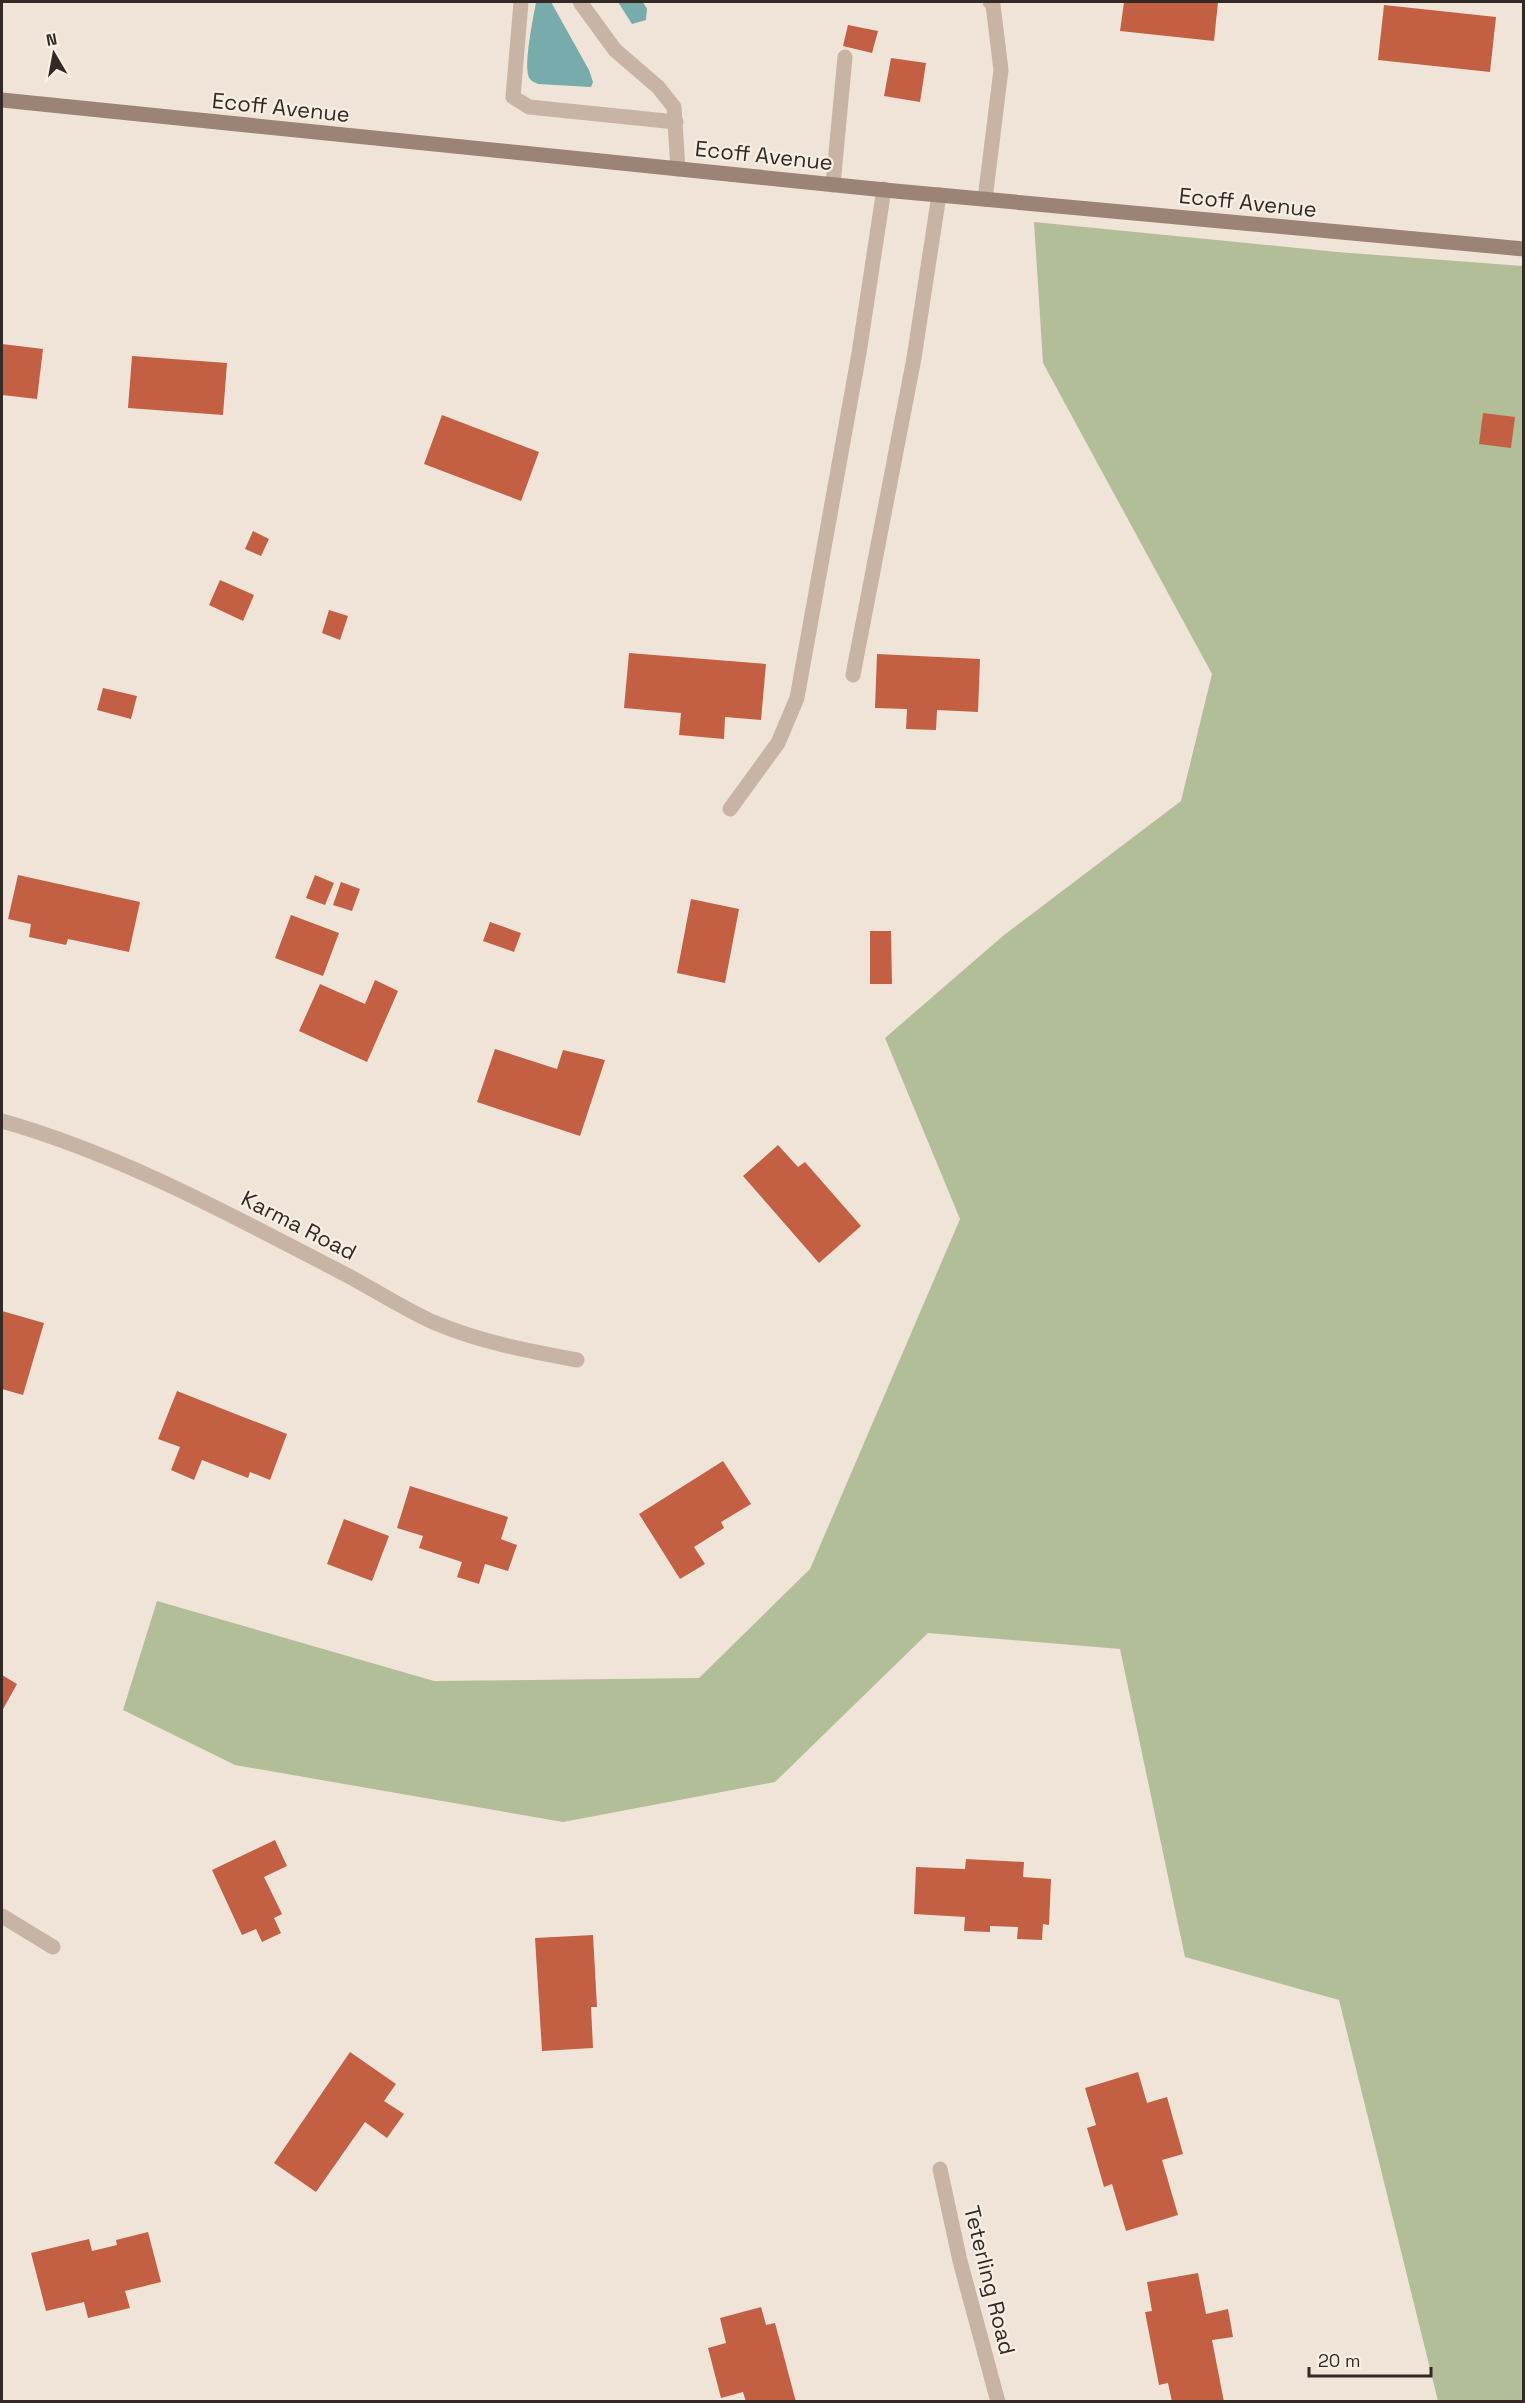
<svg xmlns="http://www.w3.org/2000/svg" width="1525" height="2403" font-family="'Space Grotesk',sans-serif">
<style>
.green{fill:#b2be98}
.water{fill:#77abac}
.building{fill:#c36043}
.lines{fill:none;stroke-linecap:round;stroke-linejoin:round}
.lane{stroke:#c8b4a4;stroke-width:15}
.street{stroke:#c8b4a4;stroke-width:15}
.secondary{stroke:#9b8376;stroke-width:15}
.labels{text-anchor:middle;stroke-width:4.5;stroke-linejoin:round;paint-order:stroke}
.street-label{font-size:22px;fill:#332a26;stroke:#f8efe4}
</style>
<rect width="100%" height="100%" fill="#f0e4d8"/>
<polygon class="green" points="1034,222 1337,252 1523,266 1523,2401 1438,2401 1339,2000 1185,1957 1120,1649 928,1633 775,1782 563,1822 235,1765 123,1710 157,1601 434,1681 699,1678 810,1569 960,1219 885,1038 1004,935 1181,801 1212,674 1043,363"/>
<g class="water">
<path d="M536,2H551L589,70L593,82L591,87L538,84C536,83 531,81 530,79C522,69 534,15 536,2Z"/>
<polygon points="618,2 643,2 647,9 646,20 632,24"/>
</g>
<g class="building">
<polygon points="1124,2 1218,2 1214,41 1120,31"/>
<polygon points="1384,5 1496,17 1490,72 1378,60"/>
<polygon points="848,25 878,31 872,53 843,46"/>
<polygon points="891,58 926,63 920,102 884,96"/>
<polygon points="2,344 43,349 37,399 2,395"/>
<polygon points="132,356 227,363 223,415 128,408"/>
<polygon points="1483,413 1515,417 1511,448 1479,444"/>
<polygon points="442,415 539,452 521,501 424,464"/>
<polygon points="253,531 269,539 261,556 245,549"/>
<polygon points="220,580 254,595 243,621 209,605"/>
<polygon points="329,610 348,616 340,640 322,633"/>
<polygon points="629,653 766,664 761,720 725,717 724,739 679,735 681,713 624,708"/>
<polygon points="877,654 980,659 978,712 937,710 936,730 906,729 907,709 875,708"/>
<polygon points="103,688 137,696 131,719 97,710"/>
<polygon points="18,875 140,902 129,952 68,939 66,945 29,937 31,924 8,919"/>
<polygon points="315,875 334,883 325,905 306,898"/>
<polygon points="341,882 360,889 352,911 333,905"/>
<polygon points="691,899 739,909 725,983 677,973"/>
<polygon points="291,915 339,933 323,976 275,958"/>
<polygon points="490,922 521,933 514,952 483,941"/>
<polygon points="870,931 891,931 892,984 870,984"/>
<polygon points="375,980 398,991 367,1062 299,1031 320,984 365,1004"/>
<polygon points="495,1049 557,1069 563,1050 605,1060 580,1136 477,1102"/>
<polygon points="778,1145 798,1167 805,1162 861,1226 819,1263 743,1176"/>
<polygon points="2,1311 44,1323 23,1395 2,1389"/>
<polygon points="177,1391 287,1434 270,1480 250,1472 248,1478 202,1460 194,1480 171,1470 180,1447 158,1439"/>
<polygon points="723,1461 751,1504 721,1522 724,1528 694,1547 705,1564 680,1579 639,1514"/>
<polygon points="410,1486 508,1517 501,1539 517,1545 508,1571 485,1564 479,1584 457,1577 462,1562 419,1548 423,1536 397,1528"/>
<polygon points="344,1519 389,1536 372,1581 327,1564"/>
<polygon points="2,1675 17,1684 2,1711"/>
<polygon points="275,1840 287,1866 264,1877 282,1914 274,1918 281,1933 262,1942 256,1929 242,1935 212,1870"/>
<polygon points="966,1859 1024,1862 1023,1877 1051,1879 1049,1925 1043,1924 1042,1940 1017,1939 1018,1927 990,1926 990,1932 964,1931 965,1917 914,1914 916,1867 965,1869"/>
<polygon points="593,1935 597,2007 591,2007 593,2048 542,2051 535,1938"/>
<polygon points="350,2052 396,2084 384,2101 404,2114 387,2138 365,2122 316,2192 274,2163"/>
<polygon points="1138,2072 1147,2103 1167,2097 1183,2154 1162,2160 1178,2215 1126,2231 1112,2184 1104,2187 1087,2128 1096,2125 1085,2088"/>
<polygon points="148,2232 161,2282 125,2291 130,2308 88,2318 84,2302 46,2311 31,2253 89,2239 92,2251 117,2245 116,2240"/>
<polygon points="1198,2273 1206,2314 1228,2309 1233,2337 1212,2340 1224,2402 1172,2402 1168,2383 1159,2385 1145,2312 1152,2311 1147,2282"/>
<polygon points="761,2307 766,2325 775,2323 796,2402 746,2402 743,2392 721,2398 708,2348 726,2343 720,2318"/>
</g>
<g class="lines">
<g class="lane">
<polyline points="521,2 513,97 529,107 676,122"/>
<polyline points="580,2 615,50 658,87 674,107 678,169"/>
<polyline points="833,185 845,57"/>
<polyline points="985,199 1001,70 993,5 990,2"/>
<polyline points="853,675 914,358 939,195"/>
<polyline points="730,809 778,743 797,698 859,353 884,189"/>
</g>
<g class="street">
<path d="M2,1121C119,1154 229,1214 337,1270C369,1286 400,1307 433,1322C480,1342 528,1351 577,1360"/>
<polyline points="2,1916 53,1947"/>
<polyline points="940,2169 960,2261 998,2402"/>
</g>
<polyline class="secondary" points="2,100 895,191 1524,249"/>
</g>
<g class="labels">
<g class="street-label">
<text transform="translate(281 107) rotate(6)" y="8">Ecoff Avenue</text>
<text transform="translate(764 155) rotate(6)" y="8">Ecoff Avenue</text>
<text transform="translate(1248 202) rotate(6)" y="8">Ecoff Avenue</text>
<text transform="translate(299 1225) rotate(27)" y="8">Karma Road</text>
<text transform="translate(990 2280) rotate(76)" y="8">Teterling Road</text>
</g>
</g>
<rect width="1525" height="2403" fill="none" stroke="#332a26" stroke-width="6"/>
<g transform="translate(54 54) rotate(350)" stroke="#f8efe4" stroke-width="4.5" paint-order="stroke">
<path d="M0-4.5L10 22L0 15L-10 22Z" fill="#332a26"/>
<text y="-9" font-size="16" font-weight="bold" text-anchor="middle" fill="#332a26">N</text>
</g>
<path d="M1309 2367v9h122v-9" fill="none" stroke="#332a26" stroke-width="3"/>
<text x="1318" y="2367" font-size="18" fill="#332a26" stroke="#f8efe4" stroke-width="4.5" paint-order="stroke">20 m</text>
</svg>
